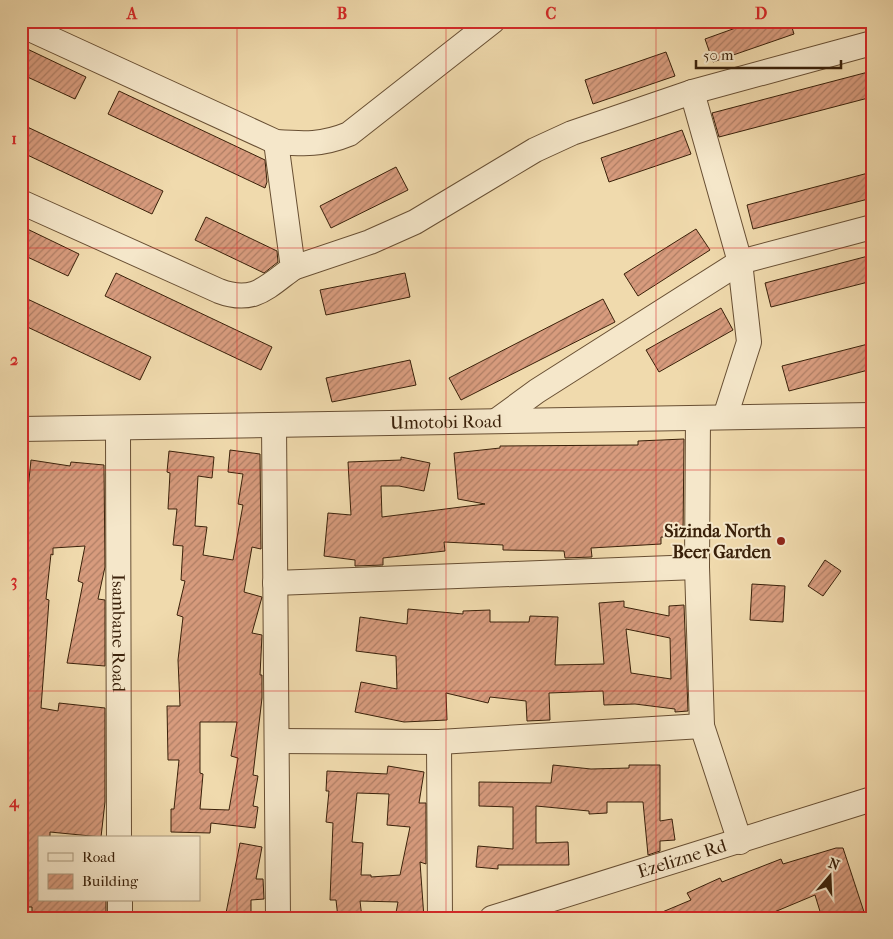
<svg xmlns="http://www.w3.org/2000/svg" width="893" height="939" font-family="'IM FELL French Canon',serif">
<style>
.building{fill:url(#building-hatch);stroke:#3a210a;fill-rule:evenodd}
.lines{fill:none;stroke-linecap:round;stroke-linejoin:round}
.minor-casing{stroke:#684f33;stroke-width:26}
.minor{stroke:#f5e7ca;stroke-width:24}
.grid{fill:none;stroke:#d62828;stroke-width:1;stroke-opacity:0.55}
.poi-dot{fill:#8f2418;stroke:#f5e7ca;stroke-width:2}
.labels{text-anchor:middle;stroke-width:4;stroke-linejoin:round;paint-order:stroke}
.street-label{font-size:18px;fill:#3a210a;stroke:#f5e7ca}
.poi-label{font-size:18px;font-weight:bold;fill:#3a210a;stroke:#f5e7ca;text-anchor:end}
.neatline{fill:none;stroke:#d62828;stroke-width:2}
.grid-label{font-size:16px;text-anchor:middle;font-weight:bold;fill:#d62828}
</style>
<defs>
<pattern id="building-hatch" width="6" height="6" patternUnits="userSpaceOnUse" patternTransform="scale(1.25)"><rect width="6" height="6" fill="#d79b7d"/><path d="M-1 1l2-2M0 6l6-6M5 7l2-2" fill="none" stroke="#af7e65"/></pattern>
</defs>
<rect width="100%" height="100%" fill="#f0daad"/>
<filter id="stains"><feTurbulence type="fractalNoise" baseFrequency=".004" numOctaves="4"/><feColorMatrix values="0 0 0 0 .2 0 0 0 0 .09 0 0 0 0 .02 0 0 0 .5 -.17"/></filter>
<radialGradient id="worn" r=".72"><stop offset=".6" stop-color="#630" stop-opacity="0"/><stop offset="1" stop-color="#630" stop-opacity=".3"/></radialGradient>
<g class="building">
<polygon points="755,21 790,21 794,34 713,62 705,39"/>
<polygon points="21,46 86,77 75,99 21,74"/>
<polygon points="666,52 675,76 593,104 585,80"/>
<polygon points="872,71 872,97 719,137 712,113"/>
<polygon points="119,91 265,160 267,182 265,188 108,114"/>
<polygon points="21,124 163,191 152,214 21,152"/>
<polygon points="682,130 691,154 609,182 601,158"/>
<polygon points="396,167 408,190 331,228 320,206"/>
<polygon points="872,172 872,198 753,229 747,205"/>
<polygon points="206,217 277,251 278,262 264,273 195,240"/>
<polygon points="21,226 79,254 68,276 21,254"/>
<polygon points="696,229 710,250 638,296 624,274"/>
<polygon points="872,255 872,281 771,307 765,283"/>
<polygon points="116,273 272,347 261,370 105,296"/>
<polygon points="405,273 410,297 326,315 320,290"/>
<polygon points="21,296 151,357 140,380 21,324"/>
<polygon points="603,299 615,322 461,400 449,378"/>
<polygon points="721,308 733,330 659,372 646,350"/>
<polygon points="872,343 872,369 789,391 782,366"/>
<polygon points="410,360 416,385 332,402 326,378"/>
<polygon points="684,439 683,538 661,537 661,544 591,548 592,557 565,558 564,551 503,550 503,545 444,542 445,551 383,558 383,565 355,566 355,560 324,556 328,513 351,515 348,462 401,460 401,457 430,463 424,491 399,486 381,486 382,517 485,504 458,499 454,453 500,448 500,446 638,445 638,441"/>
<path d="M230,450L260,454L261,549L252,547L244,592L262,597L252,633L262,635L260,675H262V698L253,775L258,776L253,806L258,807L255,828L211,823L210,833L171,832V809H174L179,760H168L167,706H180L178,660L183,617L177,615L185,581L181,580L183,546L173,545L177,509H168L170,473L167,472L169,451L214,457L212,478L198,476L195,526L207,527L203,555L233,560L243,505L238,504L243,474L228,472ZM200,722H237L231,756L238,758L229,810L200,809L203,774L200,773Z"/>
<polygon points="31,460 70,466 71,462 104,465 105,567 98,599 105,600 105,666 67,663 83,583 78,581 85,546 53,548 53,555 51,554 46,599 49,600 41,708 58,711 59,703 105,708 105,802 101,837 50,832 50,838 39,838 39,900 106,900 106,918 32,918 32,907 21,907 21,709 29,655 21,654 28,584 22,584 25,553 21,552 21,489 28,489"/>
<polygon points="825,560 841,571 823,596 808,586"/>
<polygon points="752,584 785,586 783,622 750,620"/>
<path d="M624,601V607L669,616V606L684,605L688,711L675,712V709L635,704L604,705L603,691L549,693L550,720L527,721L526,701L490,697L488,703L446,693L447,720L404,722L355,712L361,682L397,689L396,656L356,651L360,617L407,624L408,609L463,614V611L490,610V622H529L530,616L558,617L555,665L604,664L599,603ZM626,629L670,638L671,679L631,673Z"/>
<polygon points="553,765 591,769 629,768 629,765 660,765 660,821 672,819 675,840 660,841 660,851 648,855 643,802 607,802 607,813 589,814 589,811 536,806 536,843 568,842 569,865 498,865 498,869 476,867 478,846 513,849 513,807 479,806 479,782 551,783"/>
<path d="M388,766L424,772L419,803H426V864L420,862L424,918H395L398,902L360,901L362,918H338L336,900H330L333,823L326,822L329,791H326L327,771L387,774ZM357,793L389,794L387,825L410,827L400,875L371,877V875H361L363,843L352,842Z"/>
<polygon points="240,843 262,847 256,879 263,879 264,899 251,900 251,918 225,918"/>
<polygon points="836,848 843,848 866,918 822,918 815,895 760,918 648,918 691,900 687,893 720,878 722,882 781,859 783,864"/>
</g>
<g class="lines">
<g class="minor-casing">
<g id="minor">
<path d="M21,25L276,142C305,144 322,145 349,134L493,21"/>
<polyline points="692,92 740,262 749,342 725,417"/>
<path d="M21,202L219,291C253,304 266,288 293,268L276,142"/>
<polyline points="293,268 370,242 415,222 535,150 572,133 692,92 872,43"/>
<polyline points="698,418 697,567 702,726 740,842"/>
<polyline points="496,421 537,391 740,262 872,227"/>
<polyline points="274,425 278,918"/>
<path id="s1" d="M21,429L872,415"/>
<path id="s2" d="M118,429L119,838"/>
<polyline points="275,583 697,567"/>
<polyline points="277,741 439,742 702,726"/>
<polyline points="439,742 440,918"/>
<polyline points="120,900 120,918"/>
<path id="s3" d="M492,918L872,799"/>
</g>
</g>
<use href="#minor" class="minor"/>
</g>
<path class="grid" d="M237,21V918M446,21V918M656,21V918M21,248H872M21,470H872M21,691H872"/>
<circle class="poi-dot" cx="781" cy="541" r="5"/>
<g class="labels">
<g class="street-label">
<text dy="6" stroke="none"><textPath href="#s1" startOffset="425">Umotobi Road</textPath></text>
<text dy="6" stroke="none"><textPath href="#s2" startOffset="204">Isambane Road</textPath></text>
<text dy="6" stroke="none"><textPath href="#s3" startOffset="199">Ezelizne Rd</textPath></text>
</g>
<g class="poi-label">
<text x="771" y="537">Sizinda North<tspan x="771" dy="21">Beer Garden</tspan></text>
</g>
</g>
<rect width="893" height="939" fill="none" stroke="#f0daad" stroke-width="55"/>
<rect x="38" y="836" width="162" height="65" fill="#f5e7ca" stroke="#aa987d"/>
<rect x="48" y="853" width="25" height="8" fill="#f5e7ca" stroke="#aa987d"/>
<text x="82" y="862" font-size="15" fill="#3a210a">Road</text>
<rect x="48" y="874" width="25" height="15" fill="url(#building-hatch)" stroke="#aa987d"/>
<text x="82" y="886" font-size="15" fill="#3a210a">Building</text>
<g transform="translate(830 876) rotate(19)" stroke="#f5e7ca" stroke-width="4" paint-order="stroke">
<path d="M0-4L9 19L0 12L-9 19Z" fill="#3a210a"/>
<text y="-8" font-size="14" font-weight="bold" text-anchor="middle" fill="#3a210a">N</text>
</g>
<path d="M696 60v8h145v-8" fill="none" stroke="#3a210a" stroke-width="2.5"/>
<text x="703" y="60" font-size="15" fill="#3a210a" stroke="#f5e7ca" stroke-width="4" paint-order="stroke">50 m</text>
<rect x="28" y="28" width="838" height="884" class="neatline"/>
<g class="grid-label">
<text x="132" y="19">A</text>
<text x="342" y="19">B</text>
<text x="551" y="19">C</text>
<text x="761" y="19">D</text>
<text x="14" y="144">1</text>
<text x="14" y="365">2</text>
<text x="14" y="586">3</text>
<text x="14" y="807">4</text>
</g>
<rect width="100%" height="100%" filter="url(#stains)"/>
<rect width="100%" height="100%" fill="url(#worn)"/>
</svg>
